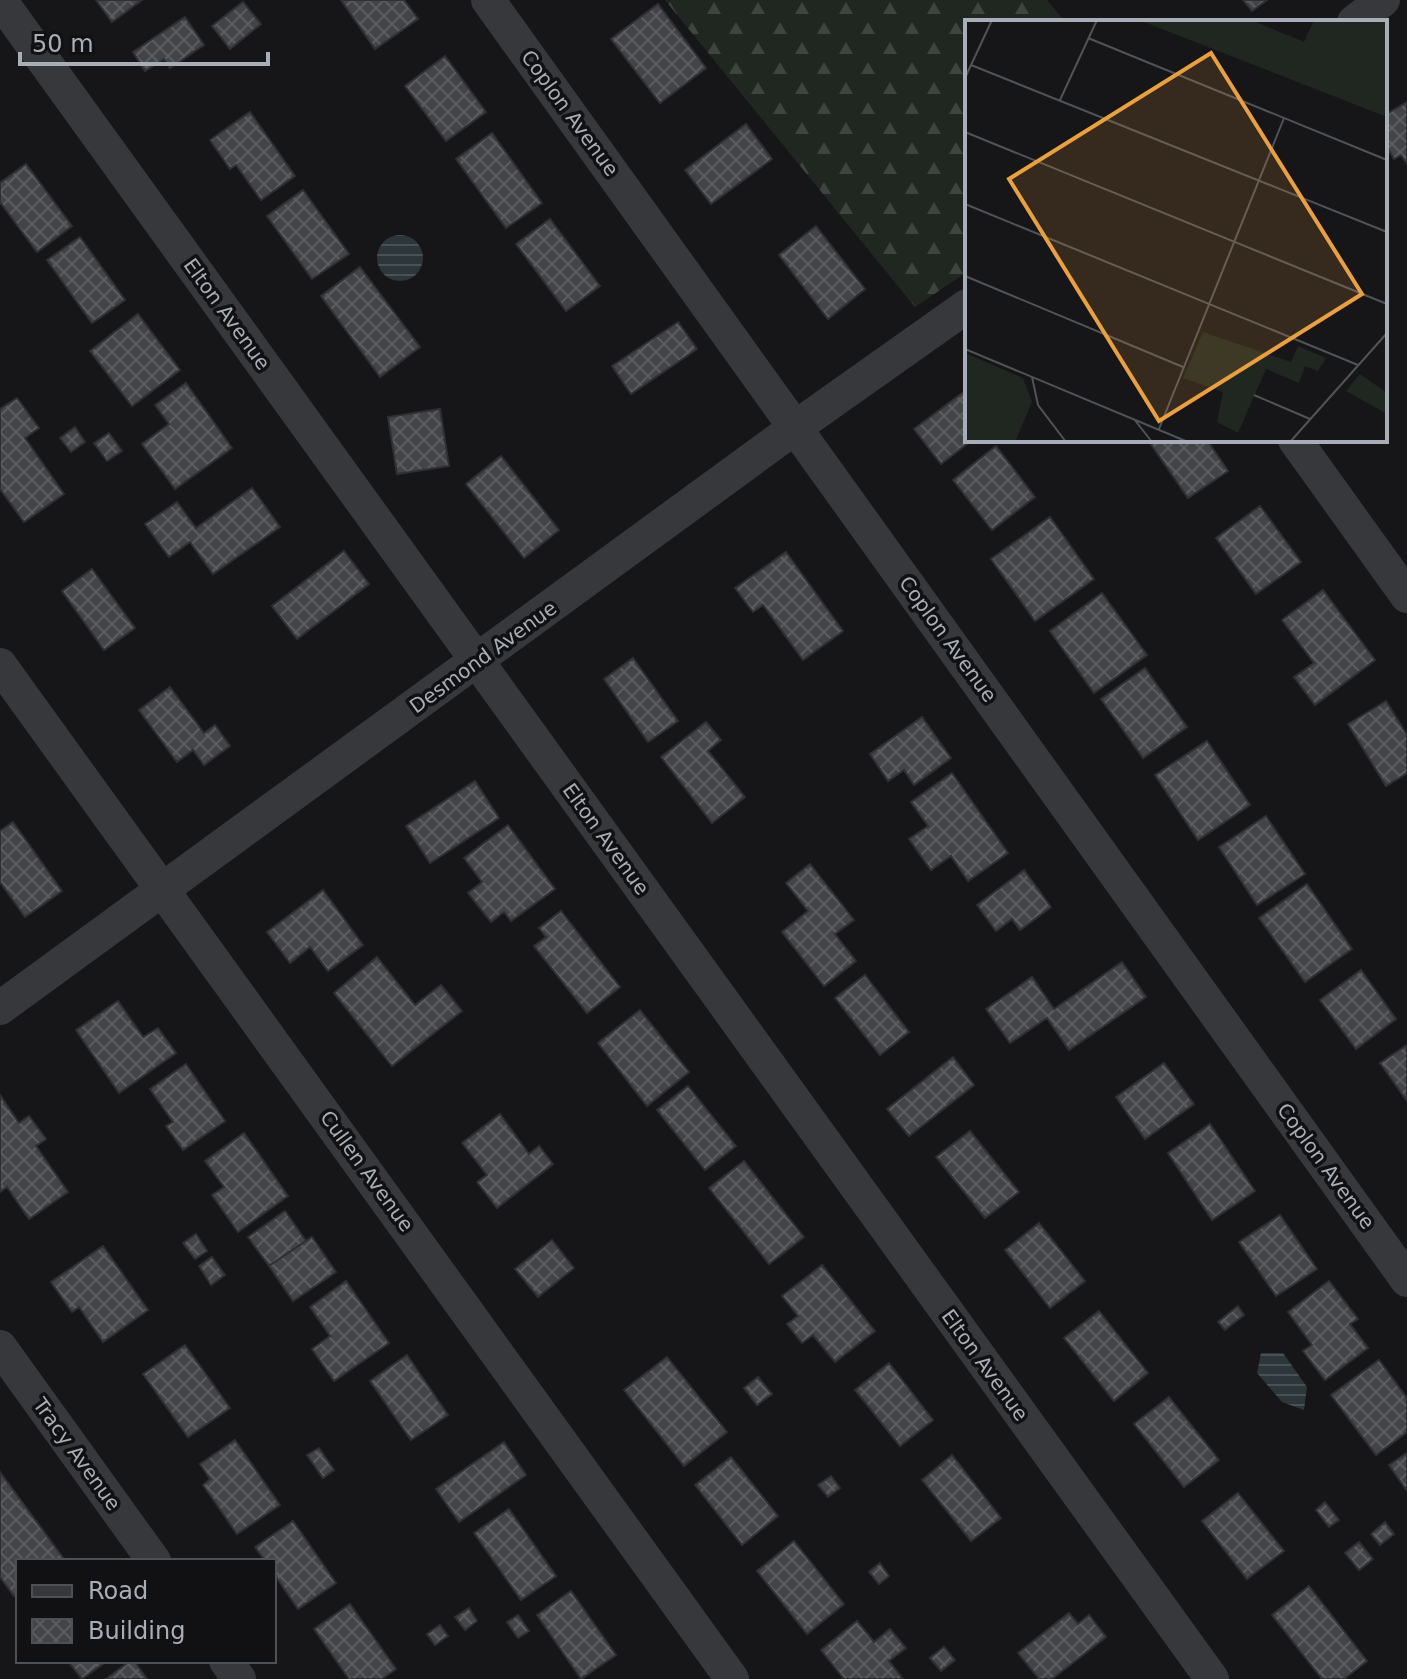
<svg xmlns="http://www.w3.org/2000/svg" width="1407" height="1679" font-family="'DejaVu Sans',sans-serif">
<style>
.forest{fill:url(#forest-firs)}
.water{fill:url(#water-rules)}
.building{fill:url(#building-cross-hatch);stroke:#303034;stroke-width:2}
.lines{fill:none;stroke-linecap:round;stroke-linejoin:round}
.minor{stroke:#37383c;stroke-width:34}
.labels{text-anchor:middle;stroke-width:7;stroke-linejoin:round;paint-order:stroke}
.street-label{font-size:20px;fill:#a8aeb7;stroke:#111113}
.inset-road{fill:none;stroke:#505358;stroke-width:2}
.view{fill:#eaa03c;fill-opacity:0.15;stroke:#eaa03c;stroke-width:4}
.inset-edge{fill:none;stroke:#a8aeb7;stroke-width:4}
</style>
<defs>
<pattern id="forest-firs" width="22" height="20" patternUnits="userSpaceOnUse" patternTransform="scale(2)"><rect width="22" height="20" fill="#202720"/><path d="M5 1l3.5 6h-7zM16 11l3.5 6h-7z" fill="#3e443e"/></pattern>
<pattern id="water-rules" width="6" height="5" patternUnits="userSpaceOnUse" patternTransform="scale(2)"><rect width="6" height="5" fill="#2c363b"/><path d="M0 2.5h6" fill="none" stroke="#485155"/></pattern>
<pattern id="building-cross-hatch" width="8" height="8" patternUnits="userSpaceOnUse" patternTransform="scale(2)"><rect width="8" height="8" fill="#424448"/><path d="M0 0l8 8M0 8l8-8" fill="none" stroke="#5a5c60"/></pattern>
</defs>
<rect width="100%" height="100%" fill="#161618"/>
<polygon class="forest" points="665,0 1047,0 1065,22 967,22 967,272 915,307"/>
<g class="water">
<circle cx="400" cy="258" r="23"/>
<polygon points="1261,1353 1283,1353 1307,1387 1304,1410 1282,1402 1257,1373"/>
</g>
<g class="building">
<polygon points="96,0 142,0 112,22"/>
<polygon points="341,0 404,0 418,19 375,49"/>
<polygon points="1243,0 1267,0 1252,11"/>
<polygon points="243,2 261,24 230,49 212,26"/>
<polygon points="658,4 706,68 660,103 611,39"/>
<polygon points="185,17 204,45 170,68 164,59 145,71 133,52"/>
<polygon points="445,56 486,112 446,141 405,86"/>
<polygon points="1407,102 1407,164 1401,155 1394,159 1385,144 1385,115"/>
<polygon points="250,112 295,176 261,200 236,165 230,169 210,140"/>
<polygon points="746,124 772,159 711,204 685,170"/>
<polygon points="492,133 542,203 506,228 456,159"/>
<polygon points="26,164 72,226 37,252 0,202 0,183"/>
<polygon points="303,190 349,254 312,279 267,216"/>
<polygon points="550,219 600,286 566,311 516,244"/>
<polygon points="816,226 865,289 828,319 779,255"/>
<polygon points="80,237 125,300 92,323 47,260"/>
<polygon points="360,267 420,347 380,377 321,296"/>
<polygon points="138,314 180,370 132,406 90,351"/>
<polygon points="678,322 697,349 631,394 612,366"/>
<polygon points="186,383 232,448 175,489 142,444 169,424 155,405"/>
<polygon points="965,391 967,394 967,440 972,440 941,464 914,429"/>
<polygon points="17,398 39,428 25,438 64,494 24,522 0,489 0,409"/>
<polygon points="440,409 449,466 397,474 388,417"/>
<polygon points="75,427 85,442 71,452 60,438"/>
<polygon points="109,433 122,451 107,461 94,443"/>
<polygon points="1148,440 1207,440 1228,471 1188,498"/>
<polygon points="996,446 1035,497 992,530 953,480"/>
<polygon points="501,456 559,530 524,558 466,484"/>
<polygon points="252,488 280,527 213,574 190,542 169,557 145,524 177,502 196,528"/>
<polygon points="1260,506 1301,562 1256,594 1216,538"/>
<polygon points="1050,517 1094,579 1035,621 991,559"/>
<polygon points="344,551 369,584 297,639 272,606"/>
<polygon points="786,552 843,631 803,660 763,605 753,612 735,588"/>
<polygon points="92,569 135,628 104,650 62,591"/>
<polygon points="1323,590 1375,660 1315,705 1294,677 1314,663 1282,620"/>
<polygon points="1102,593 1147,655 1094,693 1050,631"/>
<polygon points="633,658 678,721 648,742 604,679"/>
<polygon points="1145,668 1187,727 1143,758 1101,699"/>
<polygon points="170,687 204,733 215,725 230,746 204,765 193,750 177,762 139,710"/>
<polygon points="1386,701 1407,735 1407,773 1386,786 1348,724"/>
<polygon points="922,717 951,758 914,785 904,770 888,781 870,754"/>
<polygon points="706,722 721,740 708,751 745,797 712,823 661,757"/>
<polygon points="1207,741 1250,805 1198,840 1155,775"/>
<polygon points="952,773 1008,853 968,881 951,856 931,870 909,839 928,826 911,802"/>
<polygon points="475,781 499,818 430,863 406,826"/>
<polygon points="1266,816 1305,874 1257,905 1219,847"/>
<polygon points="13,822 62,891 25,917 0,882 0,831"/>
<polygon points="508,825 555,889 511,921 504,912 491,922 468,893 482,882 464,858"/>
<polygon points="810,864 854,920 835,934 856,961 824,986 782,932 808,911 786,883"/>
<polygon points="1024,870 1051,907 1020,930 1012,919 996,931 977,905"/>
<polygon points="1307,884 1352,949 1305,982 1259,918"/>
<polygon points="323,890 363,945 328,971 310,947 290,963 267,932"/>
<polygon points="561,911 620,987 587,1013 534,946 546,937 539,928"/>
<polygon points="377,957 415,1005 441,985 462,1011 392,1066 334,993"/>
<polygon points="1122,962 1146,997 1069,1050 1047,1018 1010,1043 986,1009 1032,977 1054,1009"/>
<polygon points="1361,970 1396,1019 1356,1049 1320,1000"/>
<polygon points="865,975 909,1032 880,1055 835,998"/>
<polygon points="118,1001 143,1037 158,1028 176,1053 119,1093 76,1030"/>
<polygon points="640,1010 689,1072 647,1106 598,1043"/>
<polygon points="1407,1045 1407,1101 1380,1063"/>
<polygon points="953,1057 974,1085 909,1136 887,1109"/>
<polygon points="1164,1063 1194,1104 1145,1139 1116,1097"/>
<polygon points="186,1064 225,1121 183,1150 166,1126 173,1122 150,1089"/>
<polygon points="688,1086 736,1146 705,1170 657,1110"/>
<polygon points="0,1095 19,1123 29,1116 46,1139 36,1146 68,1192 29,1219 7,1187 0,1192"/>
<polygon points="500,1114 529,1154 539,1146 553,1164 497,1208 477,1182 487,1175 462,1143"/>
<polygon points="1210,1124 1255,1191 1212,1220 1168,1153"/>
<polygon points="970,1131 1019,1192 985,1218 936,1157"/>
<polygon points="244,1133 288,1196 238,1232 212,1195 224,1187 205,1161"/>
<polygon points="744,1161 804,1237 769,1264 709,1188"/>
<polygon points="285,1211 306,1241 269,1266 248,1237"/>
<polygon points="1280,1215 1317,1269 1276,1296 1239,1242"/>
<polygon points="1039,1223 1085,1281 1050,1308 1005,1250"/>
<polygon points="196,1234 207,1251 195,1259 183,1243"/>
<polygon points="312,1237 336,1272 293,1301 269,1266"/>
<polygon points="552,1240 574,1268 538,1297 515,1269"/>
<polygon points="103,1246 148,1310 103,1342 79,1307 72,1312 51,1282"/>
<polygon points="212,1257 225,1275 211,1285 199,1266"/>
<polygon points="822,1265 875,1331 835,1362 813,1335 802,1343 787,1324 798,1316 782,1296"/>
<polygon points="346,1281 389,1343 334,1381 312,1349 330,1336 310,1307"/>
<polygon points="1329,1281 1358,1319 1350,1324 1368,1348 1325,1380 1303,1351 1312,1345 1288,1312"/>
<polygon points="1238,1306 1244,1315 1225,1330 1218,1322"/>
<polygon points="1099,1311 1148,1373 1114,1401 1064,1338"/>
<polygon points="185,1345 230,1408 188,1437 143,1374"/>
<polygon points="407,1355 448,1415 411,1440 370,1381"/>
<polygon points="667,1357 727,1432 684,1466 624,1390"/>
<polygon points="1379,1360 1407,1398 1407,1432 1376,1455 1331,1395"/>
<polygon points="889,1363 933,1420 900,1446 855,1390"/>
<polygon points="758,1377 772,1394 757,1405 744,1388"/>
<polygon points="1169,1397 1219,1460 1184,1487 1134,1424"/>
<polygon points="235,1440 280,1505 237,1534 203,1485 210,1479 200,1464"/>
<polygon points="504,1442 526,1475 459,1522 436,1489"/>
<polygon points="319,1448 334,1470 323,1478 307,1455"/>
<polygon points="1407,1453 1407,1491 1389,1465"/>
<polygon points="952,1455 1001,1518 971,1541 922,1480"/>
<polygon points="731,1457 778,1516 742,1545 695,1485"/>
<polygon points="0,1472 64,1559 18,1561 18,1593 14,1596 0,1577"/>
<polygon points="831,1476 840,1488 828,1497 818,1485"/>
<polygon points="1238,1493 1284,1551 1247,1579 1202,1521"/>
<polygon points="1325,1502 1339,1520 1329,1527 1316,1510"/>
<polygon points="509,1509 556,1576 521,1600 474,1533"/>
<polygon points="293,1521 336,1583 298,1609 274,1574 274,1561 265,1561 255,1547"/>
<polygon points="1385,1522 1394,1534 1380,1545 1371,1534"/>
<polygon points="794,1541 844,1604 807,1634 757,1571"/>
<polygon points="1359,1542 1373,1559 1359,1570 1345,1553"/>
<polygon points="880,1563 889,1576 879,1584 869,1572"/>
<polygon points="1309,1586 1367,1661 1344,1679 1322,1679 1272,1615"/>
<polygon points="571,1591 616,1655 581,1679 537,1615"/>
<polygon points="350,1604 396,1669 382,1679 349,1679 314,1629"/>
<polygon points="469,1608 477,1621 465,1630 455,1617"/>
<polygon points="1069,1613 1078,1624 1089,1615 1106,1637 1052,1679 1039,1679 1018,1653"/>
<polygon points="518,1615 529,1631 518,1638 507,1622"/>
<polygon points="857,1621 874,1642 890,1629 906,1648 889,1661 903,1679 844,1679 821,1650"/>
<polygon points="440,1625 448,1636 435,1645 427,1634"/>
<polygon points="944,1647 955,1660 941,1671 930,1658"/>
<polygon points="68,1661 107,1661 82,1679"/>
<polygon points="130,1661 134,1661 147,1679 106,1679"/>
</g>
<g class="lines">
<g class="minor">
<polyline points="0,0 1212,1679"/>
<polyline points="488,0 1407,1280"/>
<polyline points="1354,22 1383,0"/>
<polyline points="1295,440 1407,596"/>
<polyline points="0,665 732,1679"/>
<polyline points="0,1008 796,427 967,306"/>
<polyline points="0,1347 154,1561"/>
<polyline points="226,1661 239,1679"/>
</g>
</g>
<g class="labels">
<g class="street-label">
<text transform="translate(570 113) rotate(54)" y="7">Coplon Avenue</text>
<text transform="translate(227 314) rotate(54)" y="7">Elton Avenue</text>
<text transform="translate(948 639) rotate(54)" y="7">Coplon Avenue</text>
<text transform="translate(483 657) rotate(-36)" y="7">Desmond Avenue</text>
<text transform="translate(606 839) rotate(54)" y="7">Elton Avenue</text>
<text transform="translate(1326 1166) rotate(54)" y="7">Coplon Avenue</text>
<text transform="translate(367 1171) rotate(54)" y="7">Cullen Avenue</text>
<text transform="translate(985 1365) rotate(54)" y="7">Elton Avenue</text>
<text transform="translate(77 1454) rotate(54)" y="7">Tracy Avenue</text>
</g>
</g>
<g transform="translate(965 20)">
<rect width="422" height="422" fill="#161618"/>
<path d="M174,0H286L339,22L349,0H422V97ZM238,312L326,342L333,326L361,338L353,351L340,346L334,363L301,349L273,413L252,402L258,372L218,358ZM0,333L58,358L67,382L50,422H0Z" fill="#202720"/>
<path d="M395,354L422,373V394L381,371Z" fill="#202720"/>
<path class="inset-road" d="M123,18L422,140M6,45L422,212M0,58L27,0M95,80L132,0M0,112L422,284M0,184L393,345M0,256L218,347M0,329L223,422M67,357L73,385L101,422M289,375L345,399M169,399L187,422M194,409L319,98M325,422L422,313"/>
<path class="view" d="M246,33L397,274L194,401L44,159Z"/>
<rect width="422" height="422" class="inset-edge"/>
</g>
<rect x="16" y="1559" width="260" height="104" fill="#111113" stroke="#4d5055" stroke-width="2"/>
<rect x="32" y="1585" width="40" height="12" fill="#37383c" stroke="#4d5055" stroke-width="2"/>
<text x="88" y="1599" font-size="24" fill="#a8aeb7">Road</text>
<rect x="32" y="1619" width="40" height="24" fill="url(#building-cross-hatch)" stroke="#4d5055" stroke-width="2"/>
<text x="88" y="1639" font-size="24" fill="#a8aeb7">Building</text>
<path d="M20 52v12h248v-12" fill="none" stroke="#a8aeb7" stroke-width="4"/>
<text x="32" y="52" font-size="24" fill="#a8aeb7" stroke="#111113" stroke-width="6" paint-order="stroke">50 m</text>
</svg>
